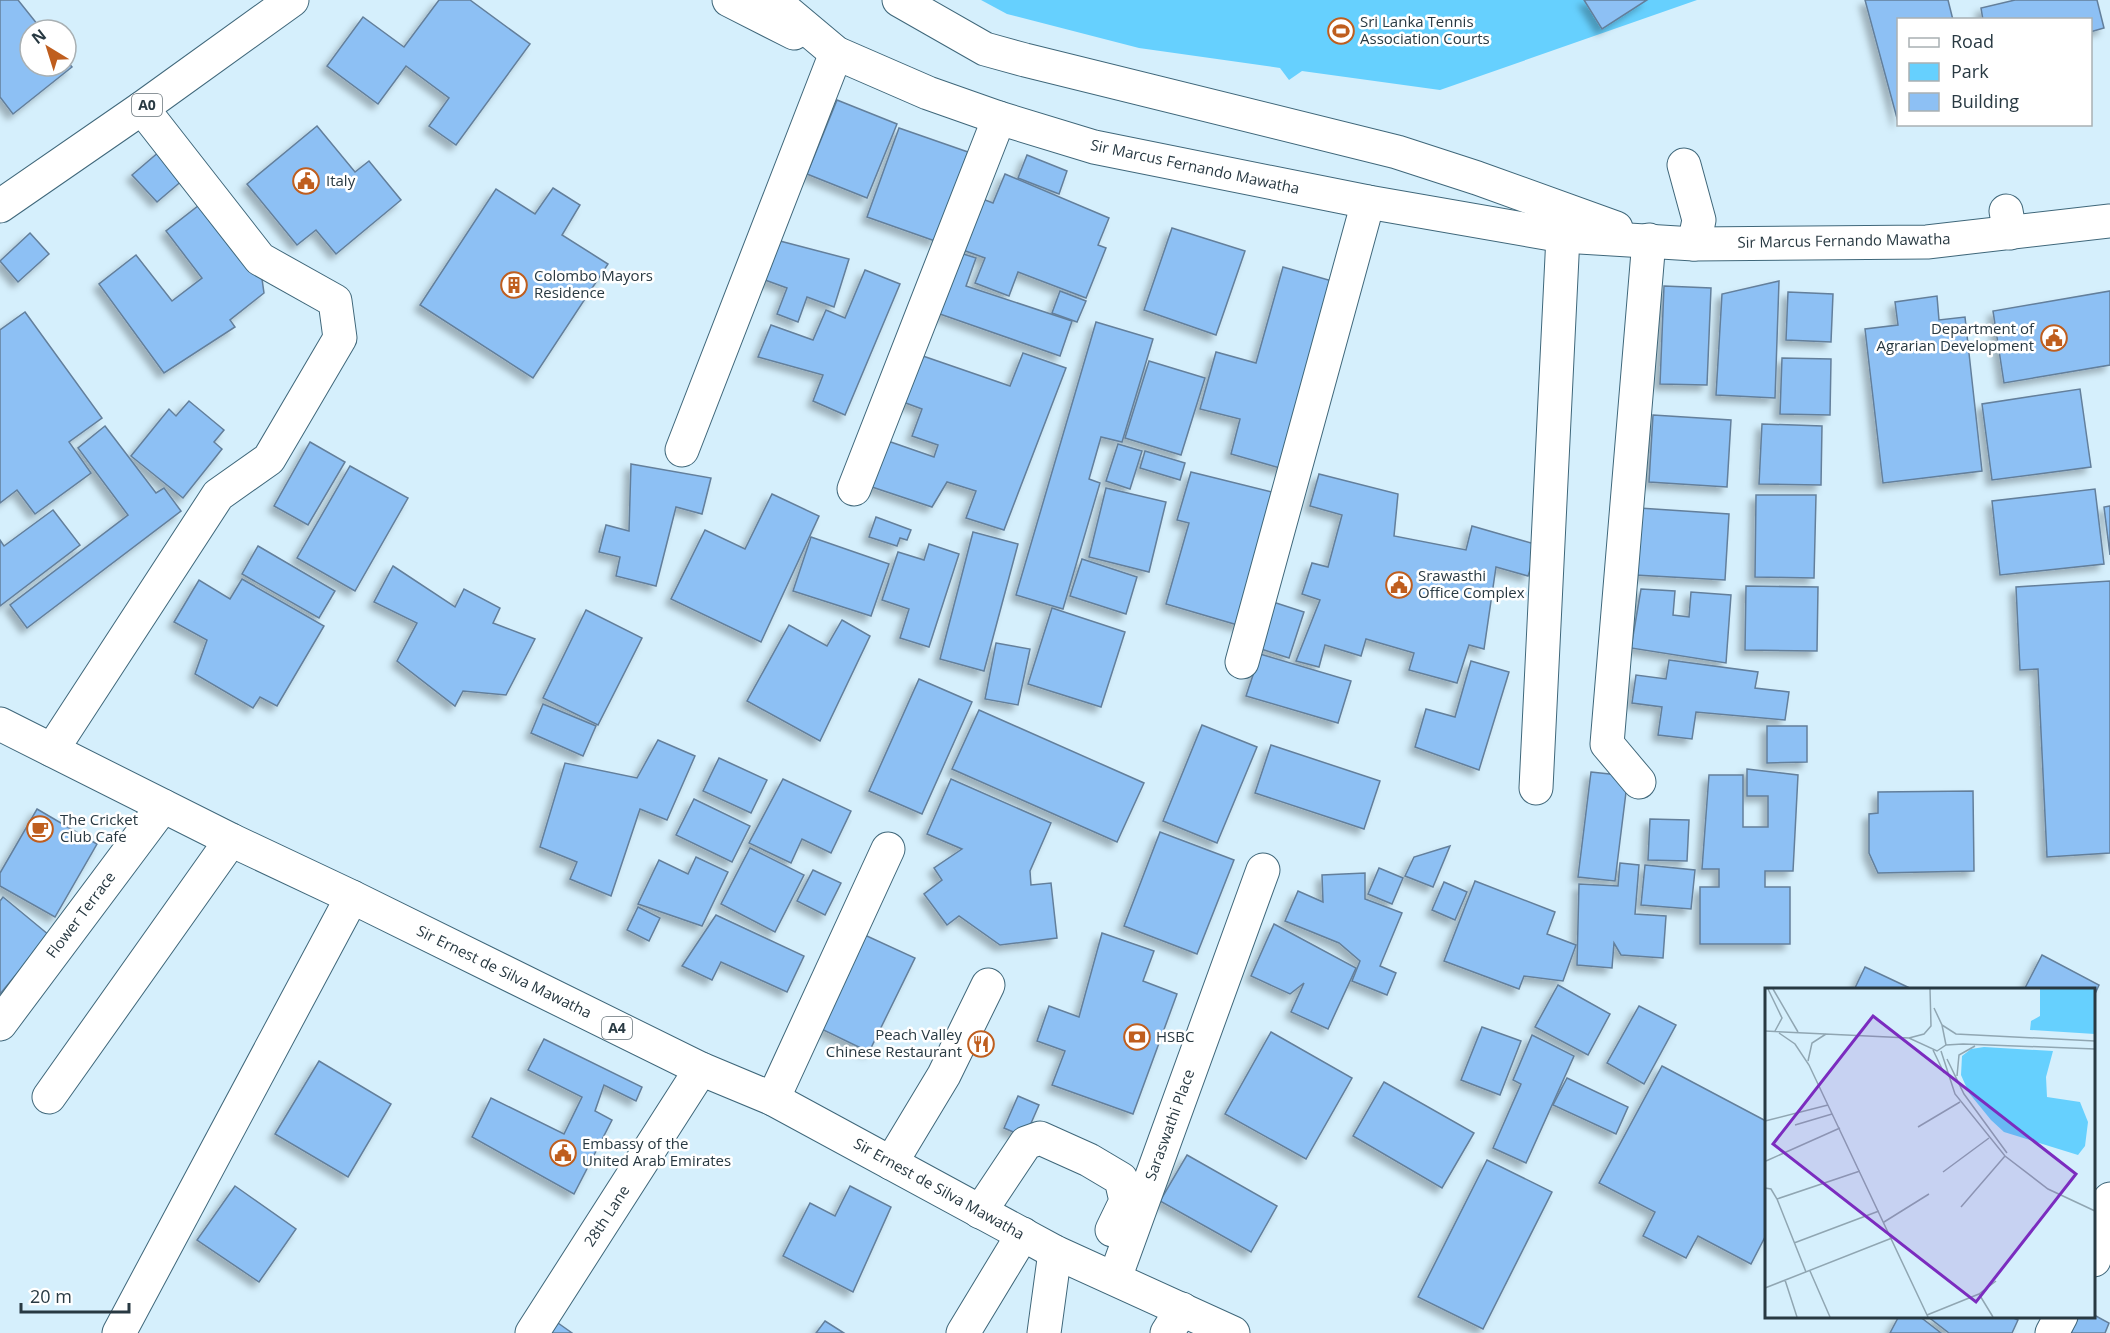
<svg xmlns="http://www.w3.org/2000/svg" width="2110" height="1333" font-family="'Open Sans',sans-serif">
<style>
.green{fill:#66d0fe}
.building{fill:#8dc0f4;stroke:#637f9b;stroke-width:1.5;filter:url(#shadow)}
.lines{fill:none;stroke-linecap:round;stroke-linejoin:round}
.minor-casing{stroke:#3f677a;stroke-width:35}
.major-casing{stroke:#3f677a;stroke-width:35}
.highway-casing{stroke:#3f677a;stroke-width:35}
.minor{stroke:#fff;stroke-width:33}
.major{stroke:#fff;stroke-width:33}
.highway{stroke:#fff;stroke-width:33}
.labels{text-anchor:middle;stroke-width:5;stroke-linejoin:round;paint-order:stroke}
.shield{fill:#fff;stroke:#68747b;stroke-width:1.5}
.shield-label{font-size:14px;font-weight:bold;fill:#283942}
.poi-label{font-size:15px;fill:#283942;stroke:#fff;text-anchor:start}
.street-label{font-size:15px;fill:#283942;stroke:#fff}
.inset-road{fill:none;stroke:#90a6b2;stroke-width:1.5}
.view{fill:#7b2cbf;fill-opacity:0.15;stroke:#7b2cbf;stroke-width:3}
.inset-edge{fill:none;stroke:#283942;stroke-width:3}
</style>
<defs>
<filter id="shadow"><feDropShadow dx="-5.5" dy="5.5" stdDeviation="3" flood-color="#0004"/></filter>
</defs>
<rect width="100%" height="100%" fill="#d5effc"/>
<polygon class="green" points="981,0 1697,0 1440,90 1302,71 1289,80 1280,68 1139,48 1007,14"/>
<g class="building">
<polygon points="0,0 18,0 42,30 30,30 30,66 66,66 66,60 72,67 13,114 0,97"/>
<polygon points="439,0 470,0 530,44 456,145 429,126 449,98 406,66 378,104 327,66 363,17 404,47"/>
<polygon points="1584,0 1647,0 1602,29"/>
<polygon points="1865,0 1948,0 1953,20 1898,20 1898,122"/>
<polygon points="2015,0 2097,0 2104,28 2090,32 2090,20 1983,20 1981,8"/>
<polygon points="837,100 897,124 867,198 807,174"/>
<polygon points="317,126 355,172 369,161 401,200 336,254 316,230 297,245 247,184"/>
<polygon points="899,128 968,152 935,241 867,217"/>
<polygon points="160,151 184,179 157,202 132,175"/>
<polygon points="1027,155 1067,171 1059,194 1018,178"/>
<polygon points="1005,174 1109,218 1098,245 1106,248 1086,298 1018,272 1009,296 975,283 985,258 960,249 980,198 993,203"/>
<polygon points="553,188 580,205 562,235 608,264 533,378 420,305 496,189 535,214"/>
<polygon points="203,202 262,279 264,293 230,320 235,327 164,373 99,284 136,255 172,301 202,278 166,231"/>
<polygon points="1172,228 1245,251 1216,335 1144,310"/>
<polygon points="30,233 49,254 18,282 0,261"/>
<polygon points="780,241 849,259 834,307 807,297 798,322 777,314 787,288 765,280"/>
<polygon points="954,251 976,258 966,286 1072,321 1060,356 937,313"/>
<polygon points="1283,267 1339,283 1287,470 1231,454 1240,419 1200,409 1216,352 1256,363"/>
<polygon points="865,270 900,284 845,415 813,401 823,375 758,357 771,325 813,340 826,310 845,318"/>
<polygon points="1779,281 1775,398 1716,395 1722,294"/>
<polygon points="1664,286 1711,288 1707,385 1660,384"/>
<polygon points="1060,291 1086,301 1077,322 1052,313"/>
<polygon points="2110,291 2110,365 2004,383 1993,311"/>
<polygon points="1788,292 1833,294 1831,342 1786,340"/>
<polygon points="1937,296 1939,320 1965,317 1982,471 1883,483 1865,329 1898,325 1895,302"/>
<polygon points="25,312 102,418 69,442 91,473 35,514 17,490 0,503 0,330"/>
<polygon points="1096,322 1153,339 1122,442 1101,437 1089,479 1100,483 1063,609 1016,595"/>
<polygon points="1023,353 1066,368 1004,530 966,518 976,491 947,482 932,507 869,486 885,440 934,457 938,445 912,436 922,409 903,402 920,355 1010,386"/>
<polygon points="1782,358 1831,359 1830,415 1780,414"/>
<polygon points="1149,361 1205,378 1181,455 1125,438"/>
<polygon points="2080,389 2091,467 1992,480 1982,404"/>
<polygon points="189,401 224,430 214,442 222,449 183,498 131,456 169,409 176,416"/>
<polygon points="1653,415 1731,420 1727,487 1649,482"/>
<polygon points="1762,424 1822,426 1821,485 1759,484"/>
<polygon points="105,426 156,493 164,488 181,511 27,628 10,605 128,515 78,448"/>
<polygon points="310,442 345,462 308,525 274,506"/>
<polygon points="1118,444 1142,451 1130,489 1106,481"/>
<polygon points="1145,451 1185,463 1180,480 1140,468"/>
<polygon points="631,464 711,478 702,514 676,507 656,586 616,576 620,557 599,552 606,525 629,531"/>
<polygon points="350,466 408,498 355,591 297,558"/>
<polygon points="1191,472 1280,494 1241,626 1166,604 1189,523 1177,520"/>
<polygon points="1319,474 1398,494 1394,536 1466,550 1472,526 1538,545 1528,576 1496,567 1484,649 1469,645 1457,683 1409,670 1414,653 1366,639 1361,656 1325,645 1319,667 1296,661 1320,600 1302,594 1312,563 1328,567 1342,515 1310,506"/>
<polygon points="1106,488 1166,502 1149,572 1089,557"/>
<polygon points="2095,489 2104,564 2000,575 1992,501"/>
<polygon points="772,494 819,516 761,642 671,599 705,530 745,549"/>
<polygon points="1756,495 1816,495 1814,578 1755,577"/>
<polygon points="2110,506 2110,555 2104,507"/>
<polygon points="1639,508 1729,514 1725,580 1635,575"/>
<polygon points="53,510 80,545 0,606 0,540 4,546"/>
<polygon points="876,517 911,530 907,540 900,538 897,546 869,537"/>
<polygon points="973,532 1018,544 984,671 940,659"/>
<polygon points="811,537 889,564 871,616 793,591"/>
<polygon points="929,544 959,554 929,647 900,638 909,609 882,600 898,552 924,560"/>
<polygon points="258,546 335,591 319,618 242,574"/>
<polygon points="1082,559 1137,577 1126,614 1070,596"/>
<polygon points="393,566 455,607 464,589 500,608 493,623 535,639 506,695 463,691 455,706 397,661 417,623 374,602"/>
<polygon points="242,579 324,626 277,706 260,697 253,708 195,674 207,640 174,622 199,580 230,599"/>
<polygon points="2110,581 2110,853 2047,857 2038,669 2020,670 2016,587"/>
<polygon points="1746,586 1818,587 1817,651 1745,650"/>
<polygon points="1641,589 1675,591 1673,615 1689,617 1691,592 1731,595 1726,663 1631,648"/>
<polygon points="1273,602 1304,612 1289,658 1258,648"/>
<polygon points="1052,608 1125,632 1101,707 1028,684"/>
<polygon points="586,610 642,638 598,725 543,698"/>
<polygon points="842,620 870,636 820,741 747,701 789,625 827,646"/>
<polygon points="996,643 1030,649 1018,705 985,699"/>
<polygon points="1260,654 1351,681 1338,723 1246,696"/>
<polygon points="1669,660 1758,672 1755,688 1789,692 1785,720 1696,712 1692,739 1658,735 1662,707 1632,703 1636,675 1666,679"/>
<polygon points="1471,661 1509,672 1479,770 1415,747 1426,709 1455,717"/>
<polygon points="919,679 972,702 922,814 869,791"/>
<polygon points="543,704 596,726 583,756 531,733"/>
<polygon points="979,710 1144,783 1117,842 952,769"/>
<polygon points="1202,725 1257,747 1217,843 1163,821"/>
<polygon points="1767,726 1807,726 1807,762 1767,763"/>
<polygon points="658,740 695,756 667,820 640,809 611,896 570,879 577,862 540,847 565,763 637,778"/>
<polygon points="1271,745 1380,781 1364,829 1255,793"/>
<polygon points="719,758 767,780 751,813 703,791"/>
<polygon points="1747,769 1798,775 1793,871 1765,871 1765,887 1790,887 1790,944 1700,944 1700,887 1719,887 1719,869 1702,869 1709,775 1743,775 1743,827 1768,827 1768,796 1747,796"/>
<polygon points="1591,772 1628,776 1615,881 1578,877"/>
<polygon points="783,779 851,811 831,853 802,839 791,863 749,843"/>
<polygon points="951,779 1051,823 1030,871 1031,885 1051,883 1057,938 1000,945 959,916 947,925 924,894 942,880 934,868 962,849 927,834"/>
<polygon points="1973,791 1974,871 1878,873 1869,853 1869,814 1878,813 1878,792"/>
<polygon points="694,799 750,826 732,862 676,835"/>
<polygon points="37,809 97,844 55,917 0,886 0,873"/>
<polygon points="1650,819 1689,820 1687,861 1648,860"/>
<polygon points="1160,832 1234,860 1197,954 1124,926"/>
<polygon points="1450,846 1433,887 1405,876 1414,857"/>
<polygon points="750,848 804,875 775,932 721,904"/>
<polygon points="696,857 728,872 702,926 638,904 659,860 688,874"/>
<polygon points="1620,863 1639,865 1635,914 1666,916 1663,958 1621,955 1614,943 1612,968 1577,965 1579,884 1618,886"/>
<polygon points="1645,865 1695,870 1691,909 1641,905"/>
<polygon points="1379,868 1403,878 1392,904 1368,894"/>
<polygon points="813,870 841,883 825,915 797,901"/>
<polygon points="1365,873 1365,899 1402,913 1380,966 1396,973 1387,995 1352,981 1360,961 1339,943 1285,921 1298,891 1323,902 1322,875"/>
<polygon points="1475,881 1555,912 1547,934 1576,945 1563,981 1524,976 1519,989 1444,961"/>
<polygon points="1444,882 1467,892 1455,920 1432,910"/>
<polygon points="3,897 49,935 0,994 0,901"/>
<polygon points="638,907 660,918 649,941 627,930"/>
<polygon points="716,915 804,956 787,992 721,962 712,980 682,966"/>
<polygon points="1274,924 1356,968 1328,1029 1291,1012 1304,983 1290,994 1251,976"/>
<polygon points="856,931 915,958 869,1052 811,1024"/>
<polygon points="1102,933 1154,951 1143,981 1177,994 1133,1114 1052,1085 1065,1051 1037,1041 1049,1006 1079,1017"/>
<polygon points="2042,955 2099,985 2094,996 2094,990 2024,990"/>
<polygon points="1865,967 1914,990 1854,990"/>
<polygon points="1558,985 1610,1014 1588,1055 1535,1027"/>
<polygon points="1639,1006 1676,1025 1644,1084 1607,1063"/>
<polygon points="1482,1027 1521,1041 1500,1095 1461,1080"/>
<polygon points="1271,1032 1352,1078 1306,1159 1225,1114"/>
<polygon points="1532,1035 1574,1056 1526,1163 1493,1148 1521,1084 1513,1080"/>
<polygon points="544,1039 642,1087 636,1101 604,1085 595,1111 612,1120 574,1194 472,1137 491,1098 564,1134 582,1097 528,1070"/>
<polygon points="319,1061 391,1104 348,1177 275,1134"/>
<polygon points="1662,1066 1766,1121 1766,1235 1751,1264 1698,1236 1686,1258 1643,1236 1655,1212 1599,1183"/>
<polygon points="1567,1078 1628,1107 1616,1134 1553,1105"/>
<polygon points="1384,1082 1474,1133 1442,1188 1353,1136"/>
<polygon points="1018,1096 1039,1105 1025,1137 1004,1128"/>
<polygon points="1187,1155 1277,1206 1251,1252 1160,1201"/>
<polygon points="1487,1160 1552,1192 1483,1329 1418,1297"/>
<polygon points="235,1186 296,1229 259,1282 197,1240"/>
<polygon points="850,1186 891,1207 853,1292 783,1256 810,1203 835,1216"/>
<polygon points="2094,1315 2109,1323 2105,1333 2071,1333 2079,1316"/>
<polygon points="1899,1316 1919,1316 1941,1333 1890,1333"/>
<polygon points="1927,1316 2009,1316 2018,1320 2012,1333 1949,1333"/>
<polygon points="825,1321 844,1333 816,1333"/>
<polygon points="558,1323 572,1333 551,1333"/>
</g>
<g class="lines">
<g class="minor-casing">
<g id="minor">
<polyline points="1684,165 1699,220 1694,244"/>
<polyline points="2006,211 2010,233"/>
<polyline points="682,450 836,53"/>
<polyline points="854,489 999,118"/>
<polyline points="1242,662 1368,202"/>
<polyline points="52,750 218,495 269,459 340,338 335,301 260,259 142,108"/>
<polyline points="1639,782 1607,744 1649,240"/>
<polyline points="1536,788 1563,236"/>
<polyline points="0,1024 163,806"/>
<polyline points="49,1097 231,840"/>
<polyline points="773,1099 888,849"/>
<polyline points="891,1163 944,1075 988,985"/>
<polyline points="980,1212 1026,1143 1040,1138 1089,1160 1121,1179 1126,1201 1112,1230"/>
<polyline points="2094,1260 2110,1199"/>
<polyline points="1115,1278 1263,870"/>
<polyline points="119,1333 352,897"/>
<polyline points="532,1333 701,1069"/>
<polyline points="963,1333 1023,1234"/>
<polyline points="1044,1333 1055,1252"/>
<polyline points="1167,1333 1182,1309"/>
<polyline points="2052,1333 2061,1316"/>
</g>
</g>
<g class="major-casing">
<g id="major">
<polyline points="729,0 794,33"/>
<polyline points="773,0 836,53 928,93 999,118 1094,147 1368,202 1563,236 1694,244 1927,242 2110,221"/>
<polyline points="899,0 985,49 1025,60 1397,152 1477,178 1616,228"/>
</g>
</g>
<g class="highway-casing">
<g id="highway">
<polyline points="0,206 142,108 292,0"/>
<polyline points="0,724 231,840 352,897 701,1069 773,1099 1055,1252 1233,1333"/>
</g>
</g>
<use href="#minor" class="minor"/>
<use href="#major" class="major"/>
<use href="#highway" class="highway"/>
</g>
<defs>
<g id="stadium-ring" transform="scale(1.35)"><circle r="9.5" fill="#fff" stroke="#bf5e1e" stroke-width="1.5"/><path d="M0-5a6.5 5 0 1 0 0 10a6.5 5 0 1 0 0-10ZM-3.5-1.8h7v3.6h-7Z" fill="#bf5e1e"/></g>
<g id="civic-ring" transform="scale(1.35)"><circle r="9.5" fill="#fff" stroke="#bf5e1e" stroke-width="1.5"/><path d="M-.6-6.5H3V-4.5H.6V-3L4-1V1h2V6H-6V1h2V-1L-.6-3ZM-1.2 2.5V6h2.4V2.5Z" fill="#bf5e1e"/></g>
<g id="building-ring" transform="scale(1.35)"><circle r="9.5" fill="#fff" stroke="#bf5e1e" stroke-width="1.5"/><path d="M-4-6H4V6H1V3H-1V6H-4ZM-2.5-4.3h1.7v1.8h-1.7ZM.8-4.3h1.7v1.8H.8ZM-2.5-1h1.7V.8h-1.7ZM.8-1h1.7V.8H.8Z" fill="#bf5e1e"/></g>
<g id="cafe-ring" transform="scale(1.35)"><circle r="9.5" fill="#fff" stroke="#bf5e1e" stroke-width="1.5"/><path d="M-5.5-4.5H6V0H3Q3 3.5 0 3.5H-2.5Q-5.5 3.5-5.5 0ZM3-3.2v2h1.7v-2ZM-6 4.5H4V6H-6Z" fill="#bf5e1e"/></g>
<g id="bank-ring" transform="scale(1.35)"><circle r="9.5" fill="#fff" stroke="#bf5e1e" stroke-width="1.5"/><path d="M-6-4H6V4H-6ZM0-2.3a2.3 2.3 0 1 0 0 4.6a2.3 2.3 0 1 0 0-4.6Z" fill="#bf5e1e"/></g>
<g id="restaurant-ring" transform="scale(1.35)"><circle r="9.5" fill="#fff" stroke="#bf5e1e" stroke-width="1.5"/><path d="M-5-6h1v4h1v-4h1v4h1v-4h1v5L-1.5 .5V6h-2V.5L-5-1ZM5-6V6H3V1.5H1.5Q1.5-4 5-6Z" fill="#bf5e1e"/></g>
</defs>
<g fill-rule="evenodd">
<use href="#stadium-ring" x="1341" y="31"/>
<use href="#civic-ring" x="306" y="181"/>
<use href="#building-ring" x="514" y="285"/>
<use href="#civic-ring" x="2054" y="338"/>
<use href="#civic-ring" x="1399" y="585"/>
<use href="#cafe-ring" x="40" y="829"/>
<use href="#bank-ring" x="1137" y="1037"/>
<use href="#restaurant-ring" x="981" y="1044"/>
<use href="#civic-ring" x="563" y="1153"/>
</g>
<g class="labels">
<g class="shield">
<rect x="132" y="94" width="30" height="22" rx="4.5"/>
<rect x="602" y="1017" width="30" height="22" rx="4.5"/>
</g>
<g class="shield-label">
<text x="147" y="110">A0</text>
<text x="617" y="1033">A4</text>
</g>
<g class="poi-label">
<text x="1360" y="27">Sri Lanka Tennis<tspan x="1360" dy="17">Association Courts</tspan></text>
<text x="326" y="186">Italy</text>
<text x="534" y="281">Colombo Mayors<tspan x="534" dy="17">Residence</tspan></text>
<text x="2034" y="334" text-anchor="end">Department of<tspan x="2034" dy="17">Agrarian Development</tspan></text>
<text x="1418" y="581">Srawasthi<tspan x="1418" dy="17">Office Complex</tspan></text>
<text x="60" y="825">The Cricket<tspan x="60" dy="17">Club Cafe</tspan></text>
<text x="962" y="1040" text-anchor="end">Peach Valley<tspan x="962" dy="17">Chinese Restaurant</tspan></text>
<text x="1156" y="1042">HSBC</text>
<text x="582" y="1149">Embassy of the<tspan x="582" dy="17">United Arab Emirates</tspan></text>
</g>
<g class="street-label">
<text transform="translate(1195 167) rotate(12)" y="5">Sir Marcus Fernando Mawatha</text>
<text transform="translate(1844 241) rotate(-1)" y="5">Sir Marcus Fernando Mawatha</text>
<text transform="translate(81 915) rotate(-53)" y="5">Flower Terrace</text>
<text transform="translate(504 972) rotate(26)" y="5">Sir Ernest de Silva Mawatha</text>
<text transform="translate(1170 1125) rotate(-70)" y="5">Saraswathi Place</text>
<text transform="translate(939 1189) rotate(29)" y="5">Sir Ernest de Silva Mawatha</text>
<text transform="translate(607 1216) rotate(-57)" y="5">28th Lane</text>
</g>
</g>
<g transform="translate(1765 988)">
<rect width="330" height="330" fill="#d5effc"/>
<path d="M275,1H330V46L265,42L266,33L275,28ZM219,59L288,63L281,89L282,109L315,114L323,134L320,158L313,167L239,144L226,132L204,105L196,87L197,68L206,61Z" fill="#66d0fe"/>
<path class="inset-road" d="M3,1L17,30L10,43M8,1L33,44M169,20L177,37L181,57M177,37L191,46L330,53M0,43L144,50L172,63L181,57L198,56L330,61M14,45L30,56L44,77L163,329M144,50L159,46L166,38L165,1M168,62L179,85M176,63L190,106L240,168L283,201L330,223M182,71L199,106L242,165M43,73L47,55L61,46M192,88L194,67L210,58M0,133L63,117M30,137L67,126M153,139L195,114M1,173L75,140M178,184L224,150M0,200L6,201L12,211L41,284M12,211L95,183M196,219L240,168M119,234L164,206M29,255L114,223M45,283L65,329M20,292L32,329M0,300L127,250M214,306L231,293M162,327L214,306L228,329"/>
<path class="view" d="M108,28L311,186L211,314L8,156Z"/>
<rect width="330" height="330" class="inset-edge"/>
</g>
<rect x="1897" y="18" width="195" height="108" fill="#ffffff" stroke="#a9b0b3" stroke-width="1.5"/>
<rect x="1909" y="38" width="30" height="9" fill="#ffffff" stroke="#a9b0b3" stroke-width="1.5"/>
<text x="1951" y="48" font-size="18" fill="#283942">Road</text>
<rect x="1909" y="63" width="30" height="18" fill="#66d0fe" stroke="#a9b0b3" stroke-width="1.5"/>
<text x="1951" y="78" font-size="18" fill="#283942">Park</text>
<rect x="1909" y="93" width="30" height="18" fill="#8dc0f4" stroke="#a9b0b3" stroke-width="1.5"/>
<text x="1951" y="108" font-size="18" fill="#283942">Building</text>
<g transform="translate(48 48) rotate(322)"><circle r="28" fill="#ffffff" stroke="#a9b0b3" stroke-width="1.5"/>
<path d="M0-4.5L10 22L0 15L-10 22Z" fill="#bf5e1e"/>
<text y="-9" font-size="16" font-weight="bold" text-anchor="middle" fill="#283942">N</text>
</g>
<path d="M21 1303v9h108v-9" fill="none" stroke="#283942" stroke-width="3"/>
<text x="30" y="1303" font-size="18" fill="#283942" stroke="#ffffff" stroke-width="4.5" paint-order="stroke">20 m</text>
</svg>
